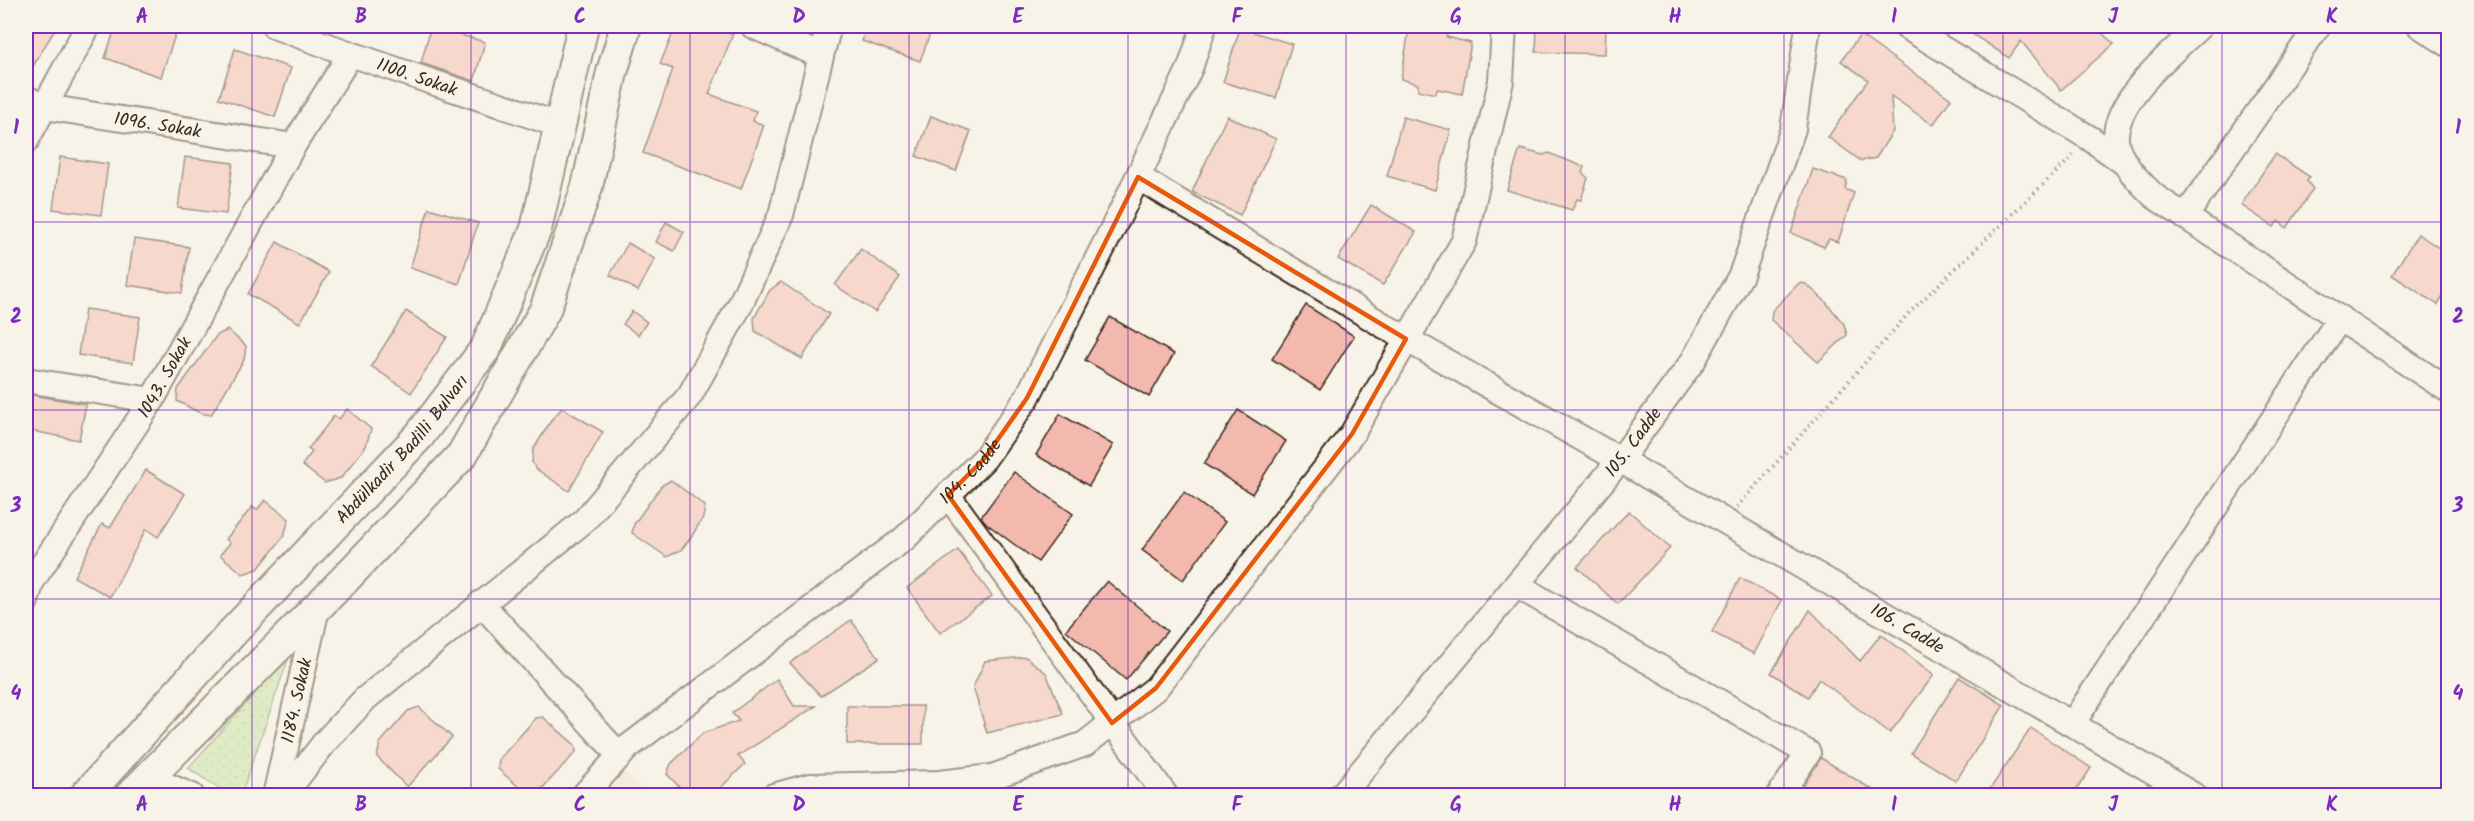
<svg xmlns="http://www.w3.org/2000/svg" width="2474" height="821" font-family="Kalam,sans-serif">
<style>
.built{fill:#f6e1d7}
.park{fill:url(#park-dots);stroke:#7e865d;stroke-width:1.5}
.building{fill:#f3b8ae;stroke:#3b2a1e;stroke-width:1.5}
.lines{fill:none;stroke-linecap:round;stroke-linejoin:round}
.minor-casing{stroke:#3b2a1e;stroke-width:28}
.major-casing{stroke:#3b2a1e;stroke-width:34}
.path{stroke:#3b2a1e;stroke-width:4;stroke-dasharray:1.5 4.5;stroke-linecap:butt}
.minor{stroke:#f7f3e8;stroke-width:24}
.major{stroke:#f7f3e8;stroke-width:30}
.marked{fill:none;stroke:#e8590c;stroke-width:4.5;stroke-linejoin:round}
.grid{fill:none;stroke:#7b2cbf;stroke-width:1.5;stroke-opacity:0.55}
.labels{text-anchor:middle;stroke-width:6;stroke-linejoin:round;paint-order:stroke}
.street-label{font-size:18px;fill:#3b2a1e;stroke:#f7f3e8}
.neatline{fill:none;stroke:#7b2cbf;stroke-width:2}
.grid-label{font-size:20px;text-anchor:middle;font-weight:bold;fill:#7b2cbf}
</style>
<defs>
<pattern id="park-dots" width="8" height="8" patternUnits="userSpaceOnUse" patternTransform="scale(1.5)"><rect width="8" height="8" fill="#c0e39c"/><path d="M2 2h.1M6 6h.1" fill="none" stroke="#a6c386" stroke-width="1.8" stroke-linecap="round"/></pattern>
</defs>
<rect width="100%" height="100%" fill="#f7f3e8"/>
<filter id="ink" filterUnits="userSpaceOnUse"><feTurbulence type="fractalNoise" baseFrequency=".0167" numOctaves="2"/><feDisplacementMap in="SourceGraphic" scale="12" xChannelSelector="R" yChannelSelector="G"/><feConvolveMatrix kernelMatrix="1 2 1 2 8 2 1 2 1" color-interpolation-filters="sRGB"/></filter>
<g filter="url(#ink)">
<polygon class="built" points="623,769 648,795 599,796"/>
<polygon class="park" points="290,654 241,795 229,795 188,768"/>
<g class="building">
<polygon points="26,26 57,26 26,78"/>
<polygon points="116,26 178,26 161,77 105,58"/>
<polygon points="431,26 485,42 474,81 421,63"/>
<polygon points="676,26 712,26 733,34 709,94 756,111 753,121 764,125 741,189 643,153 673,69 660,64"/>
<polygon points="868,26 933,26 920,61 862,41"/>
<polygon points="1428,26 1445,31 1447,37 1471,43 1462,94 1438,89 1435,94 1418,90 1418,84 1401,79 1409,29 1425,32"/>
<polygon points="1537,26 1606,26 1605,54 1536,52"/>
<polygon points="1960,26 2094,26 2114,44 2061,90 2021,41 2009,58"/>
<polygon points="1240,28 1292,44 1276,98 1223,82"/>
<polygon points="1860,35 1951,99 1933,125 1891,96 1893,131 1876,158 1861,161 1828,137 1868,80 1841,61"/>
<polygon points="235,49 291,68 275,117 219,98"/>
<polygon points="931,116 971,131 956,171 916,156"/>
<polygon points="1227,116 1276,139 1240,215 1192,192"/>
<polygon points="1403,117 1451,130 1435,190 1387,176"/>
<polygon points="1520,149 1543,155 1549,153 1584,167 1582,173 1588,178 1581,200 1577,199 1572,210 1507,190"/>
<polygon points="2275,154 2310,177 2307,181 2313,189 2287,228 2278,221 2274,227 2241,205"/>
<polygon points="60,157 108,164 101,215 53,209"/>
<polygon points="185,157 233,163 226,214 178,208"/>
<polygon points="1813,169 1847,180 1845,189 1854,193 1838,242 1829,239 1824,247 1791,233"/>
<polygon points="1371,205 1416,232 1383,285 1338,259"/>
<polygon points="429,208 478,223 459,284 410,268"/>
<polygon points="666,222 684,232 674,251 656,242"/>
<polygon points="2418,234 2448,254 2448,288 2438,305 2392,275"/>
<polygon points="134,239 189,247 182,293 127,285"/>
<polygon points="277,242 329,272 300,323 248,294"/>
<polygon points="628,243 655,259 638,291 610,275"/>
<polygon points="861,249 900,277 875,312 835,285"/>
<polygon points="781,282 829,314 802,359 755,331 754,318 770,290"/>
<polygon points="1799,283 1806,284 1825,301 1844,324 1847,335 1818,362 1771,320 1772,311"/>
<polygon points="1306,305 1354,336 1320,390 1272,359"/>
<polygon points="85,309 140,317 133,363 78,355"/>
<polygon points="406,311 447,337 411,393 371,366"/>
<polygon points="632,311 647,322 638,335 623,324"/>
<polygon points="1110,317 1174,354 1149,397 1085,360"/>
<polygon points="228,330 246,346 244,360 211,415 200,413 177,401 178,389 217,335"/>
<polygon points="26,394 86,404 79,440 26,430"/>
<polygon points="562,408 603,432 569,491 536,469 532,462 533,450 552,419"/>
<polygon points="347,409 371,429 366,446 341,478 325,483 302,465 312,452 308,449 334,416 339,419"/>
<polygon points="1238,410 1286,441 1252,494 1204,464"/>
<polygon points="1060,414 1113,445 1089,486 1036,455"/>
<polygon points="146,470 185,494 158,537 146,529 110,597 74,577 102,524 110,528"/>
<polygon points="1014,472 1073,514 1038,562 987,524 981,517"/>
<polygon points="671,480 705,506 703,518 689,540 681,550 667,557 632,533 634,524 661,486"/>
<polygon points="1184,492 1225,522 1183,580 1142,550"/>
<polygon points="265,500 289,519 284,536 258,569 243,574 220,555 230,543 226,539 252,507 257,510"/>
<polygon points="1629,511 1670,548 1618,604 1577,567"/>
<polygon points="958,550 992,596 940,633 907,588"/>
<polygon points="1740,578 1782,600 1754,654 1712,632"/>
<polygon points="1107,581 1167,631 1126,680 1066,630"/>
<polygon points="1810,610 1860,661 1881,634 1934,675 1890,733 1819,679 1808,697 1771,673"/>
<polygon points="851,620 879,658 821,696 790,663"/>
<polygon points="1026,657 1046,673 1063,714 987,733 973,687 985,661"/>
<polygon points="1959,677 2004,705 1956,781 1911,753"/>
<polygon points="777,679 794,706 816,706 738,756 745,764 713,795 687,795 667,774 671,764 703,733 739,721 732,713"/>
<rect x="847" y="706" width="76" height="38"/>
<polygon points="419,707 452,737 407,787 377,757 380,743 408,711"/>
<polygon points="543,717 575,745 576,752 536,795 528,795 498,769 499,759 536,718"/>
<polygon points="2031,728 2091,768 2073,795 1986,795"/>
<polygon points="1821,758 1881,795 1797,795"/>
</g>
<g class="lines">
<g class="minor-casing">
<g id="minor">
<path id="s1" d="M274,26C368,62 465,92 561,126"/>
<polyline points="753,26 821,56 829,26"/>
<polyline points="1905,26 2091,139 2126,164"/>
<path d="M2200,26C2173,52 2114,99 2116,139C2118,162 2139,181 2154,196L2448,390"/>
<polyline points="2420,26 2448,44"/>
<path id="s2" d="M26,98L45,107L293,146"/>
<polyline points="26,141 88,26"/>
<path id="s3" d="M1138,177L1406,339L1620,460L2195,796"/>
<polyline points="2185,217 2318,26"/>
<polyline points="26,380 152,400"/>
<polyline points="948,495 1166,796"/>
<polyline points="1516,585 1808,753 1779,796"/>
<path id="s4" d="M26,601L32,581L152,400L293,146L350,55"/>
<polyline points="481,603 620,756"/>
<polyline points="2072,724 2340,318"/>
<polyline points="147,777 192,796"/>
<path id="s5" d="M275,796L317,608"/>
<polyline points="283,796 325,742 365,699 585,520 690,395 740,305 781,215 821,56"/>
<path id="s6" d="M583,796L628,747L905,538L984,459L1027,398L1121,212L1190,68L1204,26"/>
<polyline points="773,796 810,786 939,783 992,777 1085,744 1156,688 1352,434 1464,241 1501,81 1504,26"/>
<path id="s7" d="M1341,796L1620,460L1693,361L1741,275L1793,129L1808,26"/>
</g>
</g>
<g class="major-casing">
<g id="major">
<path id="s8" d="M85,796L232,633L419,436L486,348L536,229L583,26"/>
<polyline points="130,796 346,578 462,455 545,310 587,187 612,72 626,26"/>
</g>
</g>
<polyline class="path" points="1737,507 1910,312 2076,153"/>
<use href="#minor" class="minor"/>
<use href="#major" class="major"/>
</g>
</g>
<path d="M0 0H2474V821H0ZM1138,177L1406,339L1352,434L1156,688L1112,723L948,495L984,459L1027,398Z" fill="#f7f3e8" fill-opacity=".55" fill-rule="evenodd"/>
<path class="marked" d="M1138,177L1406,339L1352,434L1156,688L1112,723L948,495L984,459L1027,398Z"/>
<path class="grid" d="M252,26V796M471,26V796M690,26V796M909,26V796M1128,26V796M1346,26V796M1565,26V796M1784,26V796M2003,26V796M2222,26V796M26,222H2448M26,410H2448M26,599H2448"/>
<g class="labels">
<g class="street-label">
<text dy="6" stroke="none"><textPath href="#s1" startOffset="152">1100. Sokak</textPath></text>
<text dy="6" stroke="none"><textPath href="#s2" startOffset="135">1096. Sokak</textPath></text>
<text dy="6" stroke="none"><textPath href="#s4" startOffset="264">1043. Sokak</textPath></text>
<text dy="6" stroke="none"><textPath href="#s7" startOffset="459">105. Cadde</textPath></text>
<text dy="6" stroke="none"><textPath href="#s8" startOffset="470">Abdülkadir Badilli Bulvarı</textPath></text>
<text dy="6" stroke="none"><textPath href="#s6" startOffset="507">104. Cadde</textPath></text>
<text dy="6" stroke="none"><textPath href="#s3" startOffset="892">106. Cadde</textPath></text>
<text dy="6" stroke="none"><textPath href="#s5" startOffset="98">1184. Sokak</textPath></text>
</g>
</g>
<rect width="2474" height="821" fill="none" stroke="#f7f3e8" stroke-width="66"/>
<rect x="33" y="33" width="2408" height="755" class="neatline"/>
<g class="grid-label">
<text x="142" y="23">A</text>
<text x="361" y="23">B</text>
<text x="580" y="23">C</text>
<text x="799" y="23">D</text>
<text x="1018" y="23">E</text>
<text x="1237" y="23">F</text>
<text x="1456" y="23">G</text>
<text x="1675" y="23">H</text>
<text x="1894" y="23">I</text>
<text x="2113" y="23">J</text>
<text x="2332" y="23">K</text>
<text x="16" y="134">1</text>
<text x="2458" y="134">1</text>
<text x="16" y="323">2</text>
<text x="2458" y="323">2</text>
<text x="16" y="512">3</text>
<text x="2458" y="512">3</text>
<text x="16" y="700">4</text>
<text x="2458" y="700">4</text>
<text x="142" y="811">A</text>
<text x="361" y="811">B</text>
<text x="580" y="811">C</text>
<text x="799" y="811">D</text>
<text x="1018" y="811">E</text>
<text x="1237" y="811">F</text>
<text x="1456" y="811">G</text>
<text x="1675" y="811">H</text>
<text x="1894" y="811">I</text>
<text x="2113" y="811">J</text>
<text x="2332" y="811">K</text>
</g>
</svg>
